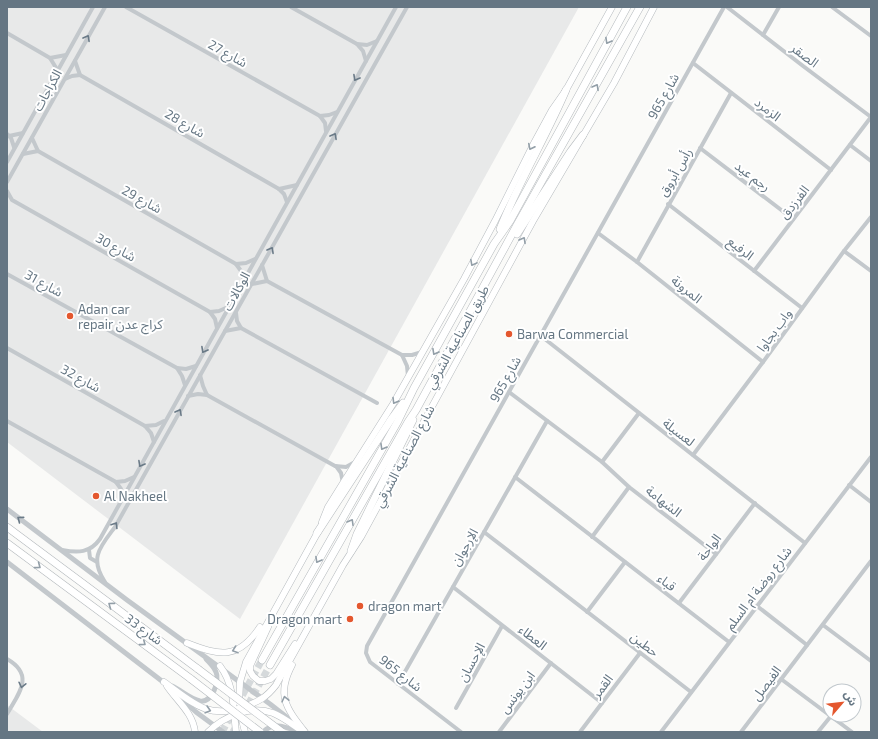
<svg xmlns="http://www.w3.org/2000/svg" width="878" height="739" font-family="'Exo 2','Noto Sans Arabic',sans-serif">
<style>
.built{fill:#e8e9e9}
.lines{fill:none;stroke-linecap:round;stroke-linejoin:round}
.trunk-tunnel{stroke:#d5d9db;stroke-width:7;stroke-dasharray:7 3.5;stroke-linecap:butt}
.primary-casing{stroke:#b5babe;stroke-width:7}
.trunk-casing{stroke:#b4b9bd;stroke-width:8}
.minor{stroke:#c3c8cc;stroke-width:4}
.tertiary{stroke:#c3c8cc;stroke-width:5}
.primary{stroke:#fff;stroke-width:6}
.trunk{stroke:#fff;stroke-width:7}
.trunk-bridge-casing{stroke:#b4b9bd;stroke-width:8;stroke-linecap:butt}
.trunk-bridge{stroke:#fff;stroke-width:7}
.oneway{stroke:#6a7a87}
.oneway2{stroke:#939fa8}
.poi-dot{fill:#e4572e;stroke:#fff;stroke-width:1.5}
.labels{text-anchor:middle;stroke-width:4;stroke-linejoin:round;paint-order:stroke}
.street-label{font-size:13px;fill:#657683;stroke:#fff}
.poi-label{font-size:13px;fill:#657683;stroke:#fff;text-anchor:start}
</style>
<rect width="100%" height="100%" fill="#fafaf8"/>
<g class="built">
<polygon points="7,7 579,7 240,619 7,442"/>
<polygon points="7,705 43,732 7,732"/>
</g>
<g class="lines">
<g class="trunk-tunnel">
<polyline points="222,732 262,660"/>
<polyline points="233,732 270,665"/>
</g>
<g class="primary-casing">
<g id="primary">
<polyline points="322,522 328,507 343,483 393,404 464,279 495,221 533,145 552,110 566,90 612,7"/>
<polyline points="268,627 250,666 250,671 253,676 259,681 265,681 271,679 276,674 295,644"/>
<path d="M187,643C220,656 238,660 260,627"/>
<path d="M292,665C276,695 286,708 305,732"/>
<path d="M220,666C235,686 233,709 236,732"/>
<path d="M164,682C192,702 207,720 244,707C259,701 266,698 276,685L343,565L361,537L533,221L614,83L654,7"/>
<path d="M167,686C178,702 193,713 195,732"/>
<polyline points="239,703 240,682 246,662 319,530"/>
<polyline points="241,716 245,732"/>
<path d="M208,732C224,716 251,705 273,713C283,717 293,725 302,731"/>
</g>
</g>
<g class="trunk-casing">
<g id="trunk">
<path d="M500,229C519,181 546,137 566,90"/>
<polyline points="517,234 571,151 583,135"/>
<polyline points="7,527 198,669"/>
<polyline points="317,533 392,418 403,403"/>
<polyline points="7,543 191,679"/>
<polyline points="351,551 357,534 413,420"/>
<polyline points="262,660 398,421 414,388 494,244 510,221 627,7"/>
<polyline points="270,665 408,422 416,410 517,225 640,7"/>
</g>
</g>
<g class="minor">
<polyline points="126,7 320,116 325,123 326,131"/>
<polyline points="291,7 357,44 363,51 366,61"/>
<polyline points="727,7 803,66 871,117"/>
<polyline points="832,7 871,36"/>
<polyline points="7,33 50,58 58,71"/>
<polyline points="763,35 779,7"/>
<polyline points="357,44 367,45 377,41"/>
<polyline points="50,58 66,55"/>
<polyline points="75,61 80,75 279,189 284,194 287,202"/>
<polyline points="693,63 831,170"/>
<polyline points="65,79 72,76 80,75"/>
<polyline points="320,116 329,115 337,112"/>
<polyline points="7,134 11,138 14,147"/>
<polyline points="9,136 23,133"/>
<polyline points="32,138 38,151 236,264 241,271 244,280"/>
<polyline points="850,145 871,161"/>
<polyline points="700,148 793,219"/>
<polyline points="23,154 38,151"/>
<polyline points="7,162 93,7"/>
<polyline points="7,182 105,7"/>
<polyline points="279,189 297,185"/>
<polyline points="7,191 12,200 210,312 215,319 217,328"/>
<polyline points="668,204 802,308"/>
<polyline points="598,233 637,262 763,362"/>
<polyline points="844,251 871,271"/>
<polyline points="637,262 731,93"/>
<polyline points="236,264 246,263 255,259"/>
<polyline points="262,265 267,281 402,355 412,355 422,352"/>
<polyline points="754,271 871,117"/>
<polyline points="7,274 177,368 182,376 185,385"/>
<polyline points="252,284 267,281"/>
<polyline points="210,312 219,311 228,307"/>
<polyline points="236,313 237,321 241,328 377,403"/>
<polyline points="225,331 241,328"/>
<polyline points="541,336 805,543"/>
<polyline points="7,348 145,426 151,433 154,442"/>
<polyline points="402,355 407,366 408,376"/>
<polyline points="177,368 186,369 196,366"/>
<polyline points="200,375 203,386 207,395"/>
<polyline points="509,392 602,462 629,487 716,554"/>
<polyline points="188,396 198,394 207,395 335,466 346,467 355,462"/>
<polyline points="7,421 116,482 121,489 123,497"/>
<polyline points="145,426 156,425 164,421"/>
<polyline points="693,455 763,362 844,251 871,217"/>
<polyline points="602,462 639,413"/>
<polyline points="336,466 341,473 343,483"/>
<polyline points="515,477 729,642"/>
<polyline points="116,482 125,481 134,477"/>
<polyline points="849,485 871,502"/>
<polyline points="484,532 691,692"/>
<polyline points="592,537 629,487"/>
<path d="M62,550C78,553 90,553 100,539L396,7"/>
<polyline points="89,550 90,558 97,562"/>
<path d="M105,582C89,558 100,547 115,527L407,7"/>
<polyline points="453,587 602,703"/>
<polyline points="679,603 755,503"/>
<polyline points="757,606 807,645"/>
<polyline points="587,612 625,562"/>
<polyline points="823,625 871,661"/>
<path d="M7,659C35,675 19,693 7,714"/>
<polyline points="781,679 852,732"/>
<polyline points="398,684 547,421"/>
<polyline points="456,708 502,626"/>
<polyline points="461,732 370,662 366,653 367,646 724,7"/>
<polyline points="499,732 551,663"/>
<polyline points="580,732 640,653"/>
<polyline points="661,732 871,457"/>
<polyline points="741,732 871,561"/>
<polyline points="818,732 831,716"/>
</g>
<g class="tertiary">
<polyline points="7,509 127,600 270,704 293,722"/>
<polyline points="7,562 167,685"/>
<path d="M172,686C181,690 190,699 200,701C212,703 220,681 216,672C214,667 210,663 206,659"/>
<polyline points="178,696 196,712 223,732"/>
<path d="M263,732C274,721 287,728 300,732"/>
</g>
<use href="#primary" class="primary"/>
<use href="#trunk" class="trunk"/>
<g class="trunk-bridge-casing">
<g id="trunk-bridge">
<polyline points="198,669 282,732"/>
<polyline points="191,679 260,732"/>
</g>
</g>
<use href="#trunk-bridge" class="trunk-bridge"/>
</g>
<defs><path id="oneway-chevron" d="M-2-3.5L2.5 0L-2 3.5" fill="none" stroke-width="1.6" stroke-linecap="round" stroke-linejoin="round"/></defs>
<g class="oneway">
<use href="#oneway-chevron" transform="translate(87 38) rotate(-61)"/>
<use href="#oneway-chevron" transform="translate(356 78) rotate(119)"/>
<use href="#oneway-chevron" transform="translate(334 136) rotate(-61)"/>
<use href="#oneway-chevron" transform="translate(271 250) rotate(-61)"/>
<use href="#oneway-chevron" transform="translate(204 350) rotate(119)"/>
<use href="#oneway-chevron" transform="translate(179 412) rotate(-61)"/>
<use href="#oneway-chevron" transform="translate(141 464) rotate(119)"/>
<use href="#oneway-chevron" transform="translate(20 519) rotate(-143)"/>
<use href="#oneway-chevron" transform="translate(115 525) rotate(-58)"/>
<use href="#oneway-chevron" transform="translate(22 685) rotate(103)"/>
</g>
<g class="oneway2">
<use href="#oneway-chevron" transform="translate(608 41) rotate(119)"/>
<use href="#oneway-chevron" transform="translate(596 87) rotate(-61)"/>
<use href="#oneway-chevron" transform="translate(531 147) rotate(117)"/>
<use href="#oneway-chevron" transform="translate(523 240) rotate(-61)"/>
<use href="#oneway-chevron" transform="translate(473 263) rotate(118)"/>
<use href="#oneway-chevron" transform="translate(435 352) rotate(119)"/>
<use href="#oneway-chevron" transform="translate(395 401) rotate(121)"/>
<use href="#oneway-chevron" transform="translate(383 447) rotate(120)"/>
<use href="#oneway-chevron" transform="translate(351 522) rotate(-60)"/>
<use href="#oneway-chevron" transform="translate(318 560) rotate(119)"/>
<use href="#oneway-chevron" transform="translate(38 566) rotate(37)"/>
<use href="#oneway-chevron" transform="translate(111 605) rotate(-144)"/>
<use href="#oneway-chevron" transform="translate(143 643) rotate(37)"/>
<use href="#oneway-chevron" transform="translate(235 650) rotate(161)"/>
<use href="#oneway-chevron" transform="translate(285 699) rotate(-103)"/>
<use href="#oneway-chevron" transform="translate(208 710) rotate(16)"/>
</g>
<g class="poi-dot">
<circle cx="70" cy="316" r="4"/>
<circle cx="509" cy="334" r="4"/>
<circle cx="96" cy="496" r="4"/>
<circle cx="360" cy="606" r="4"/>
<circle cx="350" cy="619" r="4"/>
</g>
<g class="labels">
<g class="street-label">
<text transform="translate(228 53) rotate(29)" y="5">شارع 27</text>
<text transform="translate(805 55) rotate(37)" y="5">الصقر</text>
<text transform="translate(47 90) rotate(-61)" y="5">الكراجات</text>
<text transform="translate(663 96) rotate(-61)" y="5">شارع 965</text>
<text transform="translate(768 109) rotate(38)" y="5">الزمرد</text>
<text transform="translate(185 123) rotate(30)" y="5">شارع 28</text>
<text transform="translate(675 172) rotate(-60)" y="5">رأس أبروق</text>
<text transform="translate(753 176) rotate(37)" y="5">رجم عيد</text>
<text transform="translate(142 199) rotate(29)" y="5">شارع 29</text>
<text transform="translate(794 202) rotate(-52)" y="5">الفرزدق</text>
<text transform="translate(116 247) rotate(29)" y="5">شارع 30</text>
<text transform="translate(741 248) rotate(38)" y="5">الرفيع</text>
<text transform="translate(44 283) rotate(29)" y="5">شارع 31</text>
<text transform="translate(687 289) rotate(39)" y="5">المرونة</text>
<text transform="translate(236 291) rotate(-61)" y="5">الوكالات</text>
<text transform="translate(774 330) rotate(-54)" y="5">واب بجاوا</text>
<text transform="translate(457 337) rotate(-61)" y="5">طريق الصناعية الشرقي</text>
<text transform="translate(81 378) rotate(29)" y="5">شارع 32</text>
<text transform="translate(505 379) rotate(-61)" y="5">شارع 965</text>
<text transform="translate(679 432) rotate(38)" y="5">لعسيلة</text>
<text transform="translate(404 456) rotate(-62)" y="5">شارع الصناعية الشرقي</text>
<text transform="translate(664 501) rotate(38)" y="5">الشهامة</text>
<text transform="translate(464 547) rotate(-60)" y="5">الإرجوان</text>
<text transform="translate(709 547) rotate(-53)" y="5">الواحة</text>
<text transform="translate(667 582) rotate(37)" y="5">قباء</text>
<text transform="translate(758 588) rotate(-53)" y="5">شارع روضة ام السلم</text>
<text transform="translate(144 629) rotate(36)" y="5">شارع 33</text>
<text transform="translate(533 637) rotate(38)" y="5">العطاء</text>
<text transform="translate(645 644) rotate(38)" y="5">حطين</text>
<text transform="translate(471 662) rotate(-61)" y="5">الإحسان</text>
<text transform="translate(401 673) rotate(38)" y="5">شارع 965</text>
<text transform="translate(766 683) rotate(-53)" y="5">الفيصل</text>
<text transform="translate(602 686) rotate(-53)" y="5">القمر</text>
<text transform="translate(517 692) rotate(-53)" y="5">ابن يونس</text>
</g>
<g class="poi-label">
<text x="78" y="314">Adan car<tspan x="78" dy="15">repair كراج عدن</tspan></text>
<text x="517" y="339">Barwa Commercial</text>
<text x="104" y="501">Al Nakheel</text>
<text x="368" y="611">dragon mart</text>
<text x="342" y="624" text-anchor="end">Dragon mart</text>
</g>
</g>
<rect width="878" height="739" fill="none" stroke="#657683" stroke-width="16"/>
<g transform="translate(842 703) rotate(62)"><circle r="19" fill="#ffffff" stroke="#c1c8cd"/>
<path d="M0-3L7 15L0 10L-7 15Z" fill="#e4572e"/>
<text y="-6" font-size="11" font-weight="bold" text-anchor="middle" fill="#657683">ش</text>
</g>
</svg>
